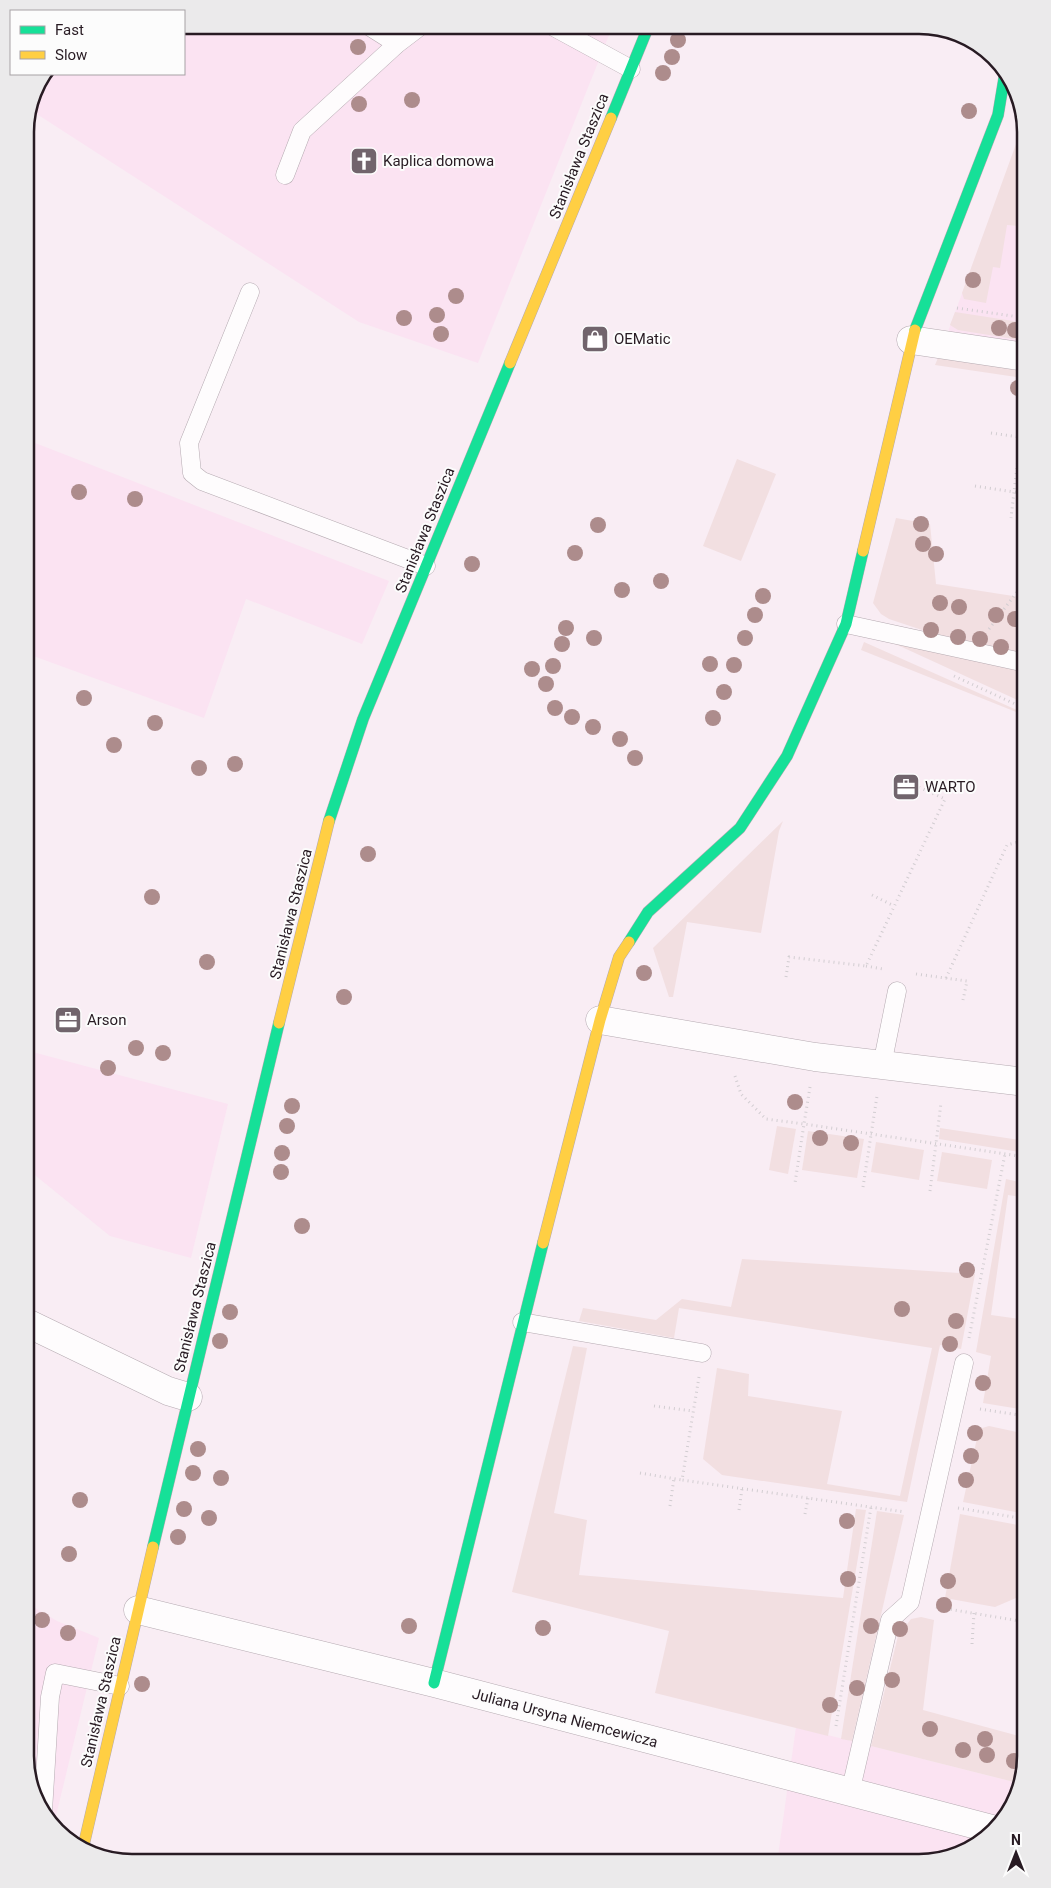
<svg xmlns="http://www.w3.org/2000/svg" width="1051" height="1888" font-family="Roboto,sans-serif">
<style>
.built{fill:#fbe3f2}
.green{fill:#f2dfe1}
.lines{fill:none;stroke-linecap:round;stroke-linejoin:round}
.lane-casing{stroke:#b5aab1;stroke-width:19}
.street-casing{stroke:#b5aab1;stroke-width:29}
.fast-casing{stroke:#b5aab1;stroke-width:12}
.slow-casing{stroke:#b5aab1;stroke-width:12}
.path{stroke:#d2cdd1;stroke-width:3;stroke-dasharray:1 4;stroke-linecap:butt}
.lane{stroke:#fefcfd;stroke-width:18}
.street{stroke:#fefcfd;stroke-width:28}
.fast{stroke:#16e098;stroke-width:11}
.slow{stroke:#ffcf43;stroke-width:11}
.tree{fill:#ad8c8c}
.labels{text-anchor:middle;stroke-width:4;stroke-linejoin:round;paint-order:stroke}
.street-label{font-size:15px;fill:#281b23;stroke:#fcfcfc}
.poi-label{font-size:15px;fill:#281b23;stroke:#fcfcfc;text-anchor:start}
.rim{fill:none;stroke:#281b23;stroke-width:2.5}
</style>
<rect width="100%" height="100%" fill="#f9edf4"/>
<g class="built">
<polygon points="184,25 613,25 478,363 359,322 29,109 33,91 45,74 184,74"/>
<polygon points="988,223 1026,227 1026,346 946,337"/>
<polygon points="25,439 389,581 362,644 246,599 204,718 25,653"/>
<polygon points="25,1050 228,1104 191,1258 110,1236 25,1167"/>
<polygon points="25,1602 57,1621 99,1638 54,1824 36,1803 25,1756"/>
<polygon points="796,1727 1018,1783 1008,1815 966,1852 919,1863 777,1863"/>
</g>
<g class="green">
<path d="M1024,122C1032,156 1023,192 1017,226L1007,225L1000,268L993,267L986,303L964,299L962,293Z"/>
<polygon points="955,312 1026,323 1026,341 958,330 950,325"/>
<polygon points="940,353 1023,365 1023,378 935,365"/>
<polygon points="737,459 776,474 741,561 703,546"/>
<polygon points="896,518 930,524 936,584 1026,598 1026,657 940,636 889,619 881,614 873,603"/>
<polygon points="880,637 1026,671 1026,704"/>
<polygon points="864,642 1026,714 1026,716 861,650"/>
<polygon points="783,821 779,831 761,933 687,922 673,997 669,997 653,948"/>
<polygon points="777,1126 796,1129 788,1174 769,1170"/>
<polygon points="940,1128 1026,1141 1026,1153 939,1139"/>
<polygon points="808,1131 864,1139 857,1178 802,1170"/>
<polygon points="876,1142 924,1150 919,1180 871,1172"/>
<polygon points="942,1152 992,1160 987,1189 937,1181"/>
<polygon points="1006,1179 1024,1183 1022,1197 1008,1195 991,1315 1026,1320 1026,1410 983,1403 991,1356 976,1352"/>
<polygon points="742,1259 975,1274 961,1349 940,1345 907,1502 722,1475 703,1459 717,1368 749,1374 748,1396 842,1411 827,1484 900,1496 932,1348 679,1308 674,1338 579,1321 583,1308 656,1320 682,1299 731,1307"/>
<polygon points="573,1346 587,1348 554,1513 587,1520 579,1575 843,1598 856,1509 866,1510 828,1736 655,1693 669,1631 512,1592"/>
<polygon points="989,1426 1026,1434 1026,1514 963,1502 979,1429"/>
<polygon points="877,1511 904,1515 852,1741 841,1739"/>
<polygon points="960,1514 1023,1526 1016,1598 995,1607 945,1598"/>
<polygon points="921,1617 934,1620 923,1710 1026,1738 1026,1756 1018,1783 871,1746 898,1636 911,1619"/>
</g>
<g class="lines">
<g class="lane-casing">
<g id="lane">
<polyline points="367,25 397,44"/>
<polyline points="550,25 631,69"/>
<polyline points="285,175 302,131 397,44 422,25"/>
<polyline points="250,292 189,443 192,473 202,481 426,566"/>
<polyline points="846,624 1026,663"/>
<polyline points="882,1065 897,991"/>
<polyline points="522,1322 702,1353"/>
<polyline points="850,1793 890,1620 910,1602 964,1363"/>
<polyline points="43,1811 50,1697 55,1673 120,1686"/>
</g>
</g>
<g class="street-casing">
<g id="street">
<polyline points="911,340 1026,357"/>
<polyline points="600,1020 815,1057 1026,1082"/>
<polyline points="25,1322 168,1391 188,1397"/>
<polyline points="138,1610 434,1683 992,1829"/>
</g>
</g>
<g class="fast-casing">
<g id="fast">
<polyline points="611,118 649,25"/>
<polyline points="915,330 998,115 1005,73"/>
<polyline points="329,821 363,719 510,363"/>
<polyline points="629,942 648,912 740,828 787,756 846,624 863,551"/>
<polyline points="153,1547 279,1023"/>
<polyline points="434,1683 543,1243"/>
</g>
</g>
<g class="slow-casing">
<g id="slow">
<polyline points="510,363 611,118"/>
<polyline points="863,551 915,330"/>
<polyline points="279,1023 329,821"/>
<polyline points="543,1243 600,1020 619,957 629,942"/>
<polyline points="83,1848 153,1547"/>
</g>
</g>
<g class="path">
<polyline points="957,308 1026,318"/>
<polyline points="991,433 1026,438"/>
<polyline points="975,486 1014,492 1011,518"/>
<polyline points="1026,493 1014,492 1026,393"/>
<polyline points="989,629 1026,580"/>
<polyline points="954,676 1026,709"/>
<polyline points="872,895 894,906"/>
<polyline points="866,966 883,969"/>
<polyline points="916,974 967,981 963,1000"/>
<polyline points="786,977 789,957 866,966 945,799 914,785"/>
<polyline points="946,978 1007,845 1026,840"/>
<polyline points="735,1076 741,1094 766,1119 804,1124 795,1183"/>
<polyline points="810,1087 804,1124 1026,1157"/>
<polyline points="863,1187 877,1096"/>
<polyline points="930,1191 941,1103"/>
<polyline points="969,1338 1005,1154"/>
<polyline points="699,1377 682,1480 905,1512"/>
<polyline points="654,1406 693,1411"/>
<polyline points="980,1409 1026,1416"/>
<polyline points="640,1473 682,1480"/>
<polyline points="670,1506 674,1478"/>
<polyline points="958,1508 1026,1519"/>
<polyline points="739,1510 742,1489"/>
<polyline points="805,1514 808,1498"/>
<polyline points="936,1607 1026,1622"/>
<polyline points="972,1644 974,1613"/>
<polyline points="836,1726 871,1507"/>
</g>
<use href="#lane" class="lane"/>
<use href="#street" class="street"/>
<use href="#fast" class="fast"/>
<use href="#slow" class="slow"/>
</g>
<g class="tree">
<circle cx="678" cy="40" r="8"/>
<circle cx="358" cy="47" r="8"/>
<circle cx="672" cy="57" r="8"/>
<circle cx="663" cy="73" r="8"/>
<circle cx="412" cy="100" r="8"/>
<circle cx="359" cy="104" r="8"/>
<circle cx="969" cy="111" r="8"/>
<circle cx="973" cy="280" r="8"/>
<circle cx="456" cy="296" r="8"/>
<circle cx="437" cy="315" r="8"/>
<circle cx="404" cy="318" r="8"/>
<circle cx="999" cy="328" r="8"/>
<circle cx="1015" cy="330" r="8"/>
<circle cx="441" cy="334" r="8"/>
<circle cx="1018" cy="388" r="8"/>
<circle cx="79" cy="492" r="8"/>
<circle cx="135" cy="499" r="8"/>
<circle cx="921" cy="524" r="8"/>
<circle cx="598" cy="525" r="8"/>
<circle cx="923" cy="544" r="8"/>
<circle cx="575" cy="553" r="8"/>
<circle cx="936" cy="554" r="8"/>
<circle cx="472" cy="564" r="8"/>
<circle cx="661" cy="581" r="8"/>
<circle cx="622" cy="590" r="8"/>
<circle cx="763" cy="596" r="8"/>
<circle cx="940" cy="603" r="8"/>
<circle cx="959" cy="607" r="8"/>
<circle cx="755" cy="615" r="8"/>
<circle cx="996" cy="615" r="8"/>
<circle cx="1015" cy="619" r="8"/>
<circle cx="566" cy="628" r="8"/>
<circle cx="931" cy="630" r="8"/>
<circle cx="958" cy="637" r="8"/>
<circle cx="594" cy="638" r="8"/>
<circle cx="745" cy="638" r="8"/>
<circle cx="980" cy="639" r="8"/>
<circle cx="562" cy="644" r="8"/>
<circle cx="1001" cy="647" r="8"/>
<circle cx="710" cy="664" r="8"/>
<circle cx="734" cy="665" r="8"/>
<circle cx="553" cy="666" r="8"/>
<circle cx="532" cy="669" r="8"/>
<circle cx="546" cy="684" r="8"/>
<circle cx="724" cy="692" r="8"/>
<circle cx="84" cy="698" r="8"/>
<circle cx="555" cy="708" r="8"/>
<circle cx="572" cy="717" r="8"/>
<circle cx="713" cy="718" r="8"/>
<circle cx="155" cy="723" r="8"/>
<circle cx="593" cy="727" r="8"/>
<circle cx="620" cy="739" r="8"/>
<circle cx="114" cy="745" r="8"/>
<circle cx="635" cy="758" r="8"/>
<circle cx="235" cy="764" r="8"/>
<circle cx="199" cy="768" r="8"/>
<circle cx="368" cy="854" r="8"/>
<circle cx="152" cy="897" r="8"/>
<circle cx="207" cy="962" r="8"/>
<circle cx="644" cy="973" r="8"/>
<circle cx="344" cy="997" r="8"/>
<circle cx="136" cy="1048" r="8"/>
<circle cx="163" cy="1053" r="8"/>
<circle cx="108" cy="1068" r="8"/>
<circle cx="795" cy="1102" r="8"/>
<circle cx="292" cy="1106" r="8"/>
<circle cx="287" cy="1126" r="8"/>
<circle cx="820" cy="1138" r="8"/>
<circle cx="851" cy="1143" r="8"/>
<circle cx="282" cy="1153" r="8"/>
<circle cx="281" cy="1172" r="8"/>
<circle cx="302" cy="1226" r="8"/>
<circle cx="967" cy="1270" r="8"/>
<circle cx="902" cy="1309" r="8"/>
<circle cx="230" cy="1312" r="8"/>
<circle cx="956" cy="1321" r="8"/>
<circle cx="220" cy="1341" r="8"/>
<circle cx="950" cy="1344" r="8"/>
<circle cx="983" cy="1383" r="8"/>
<circle cx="975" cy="1433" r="8"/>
<circle cx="198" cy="1449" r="8"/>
<circle cx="971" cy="1456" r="8"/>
<circle cx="193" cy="1473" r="8"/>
<circle cx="221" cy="1478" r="8"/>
<circle cx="966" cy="1480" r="8"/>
<circle cx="80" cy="1500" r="8"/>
<circle cx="184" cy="1509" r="8"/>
<circle cx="209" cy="1518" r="8"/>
<circle cx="847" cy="1521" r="8"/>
<circle cx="178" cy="1537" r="8"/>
<circle cx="69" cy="1554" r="8"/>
<circle cx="848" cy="1579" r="8"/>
<circle cx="948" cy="1581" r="8"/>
<circle cx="944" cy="1605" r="8"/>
<circle cx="42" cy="1620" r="8"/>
<circle cx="409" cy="1626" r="8"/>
<circle cx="871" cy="1626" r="8"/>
<circle cx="543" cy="1628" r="8"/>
<circle cx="900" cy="1629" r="8"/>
<circle cx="68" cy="1633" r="8"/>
<circle cx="892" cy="1680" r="8"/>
<circle cx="142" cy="1684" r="8"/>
<circle cx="857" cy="1688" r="8"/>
<circle cx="830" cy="1705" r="8"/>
<circle cx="930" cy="1729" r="8"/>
<circle cx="985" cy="1739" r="8"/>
<circle cx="963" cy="1750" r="8"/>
<circle cx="987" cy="1755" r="8"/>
<circle cx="1014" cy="1761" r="8"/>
</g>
<defs>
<g id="church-square" transform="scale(1.4375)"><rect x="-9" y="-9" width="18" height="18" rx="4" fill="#71646c" stroke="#fcfcfc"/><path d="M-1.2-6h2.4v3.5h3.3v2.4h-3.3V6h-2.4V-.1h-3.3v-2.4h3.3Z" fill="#fff"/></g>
<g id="shop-square" transform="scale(1.4375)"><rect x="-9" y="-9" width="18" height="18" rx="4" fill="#71646c" stroke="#fcfcfc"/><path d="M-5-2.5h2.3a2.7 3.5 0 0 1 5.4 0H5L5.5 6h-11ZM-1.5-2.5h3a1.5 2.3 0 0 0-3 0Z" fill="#fff"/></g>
<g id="office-square" transform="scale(1.4375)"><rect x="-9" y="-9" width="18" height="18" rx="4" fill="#71646c" stroke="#fcfcfc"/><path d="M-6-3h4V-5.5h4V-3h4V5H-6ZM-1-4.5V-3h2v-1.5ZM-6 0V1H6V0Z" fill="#fff"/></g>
</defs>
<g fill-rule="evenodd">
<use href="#church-square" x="364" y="161"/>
<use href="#shop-square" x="595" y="339"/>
<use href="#office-square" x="906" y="787"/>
<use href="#office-square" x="68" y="1020"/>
</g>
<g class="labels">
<g class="street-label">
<text transform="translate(579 156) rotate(-68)" y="5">Stanisława Staszica</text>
<text transform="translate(425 530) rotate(-68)" y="5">Stanisława Staszica</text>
<text transform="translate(291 914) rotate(-76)" y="5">Stanisława Staszica</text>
<text transform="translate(195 1307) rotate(-76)" y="5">Stanisława Staszica</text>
<text transform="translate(101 1702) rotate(-77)" y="5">Stanisława Staszica</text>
<text transform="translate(565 1718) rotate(15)" y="5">Juliana Ursyna Niemcewicza</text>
</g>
<g class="poi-label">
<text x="383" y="166">Kaplica domowa</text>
<text x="614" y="344">OEMatic</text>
<text x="925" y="792">WARTO</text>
<text x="87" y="1025">Arson</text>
</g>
</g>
<path d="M0 0H1051V1888H0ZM132 34H919A98 98 0 0 1 1017 132V1756A98 98 0 0 1 919 1854H132A98 98 0 0 1 34 1756V132A98 98 0 0 1 132 34Z" fill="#ebeaeb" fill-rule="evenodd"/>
<path class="rim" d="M132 34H919A98 98 0 0 1 1017 132V1756A98 98 0 0 1 919 1854H132A98 98 0 0 1 34 1756V132A98 98 0 0 1 132 34Z"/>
<rect x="10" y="10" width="175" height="65" fill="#fcfcfc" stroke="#a7a2a5"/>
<rect x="20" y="26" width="25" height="8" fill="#16e098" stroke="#a7a2a5"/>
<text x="55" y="35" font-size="15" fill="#281b23">Fast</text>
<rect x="20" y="51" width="25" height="8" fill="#ffcf43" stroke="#a7a2a5"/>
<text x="55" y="60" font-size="15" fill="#281b23">Slow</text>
<g transform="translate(1016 1853)" stroke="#fcfcfc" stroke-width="4" paint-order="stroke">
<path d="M0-4L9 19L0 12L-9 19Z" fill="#281b23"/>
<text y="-8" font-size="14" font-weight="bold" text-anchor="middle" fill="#281b23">N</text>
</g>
</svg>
